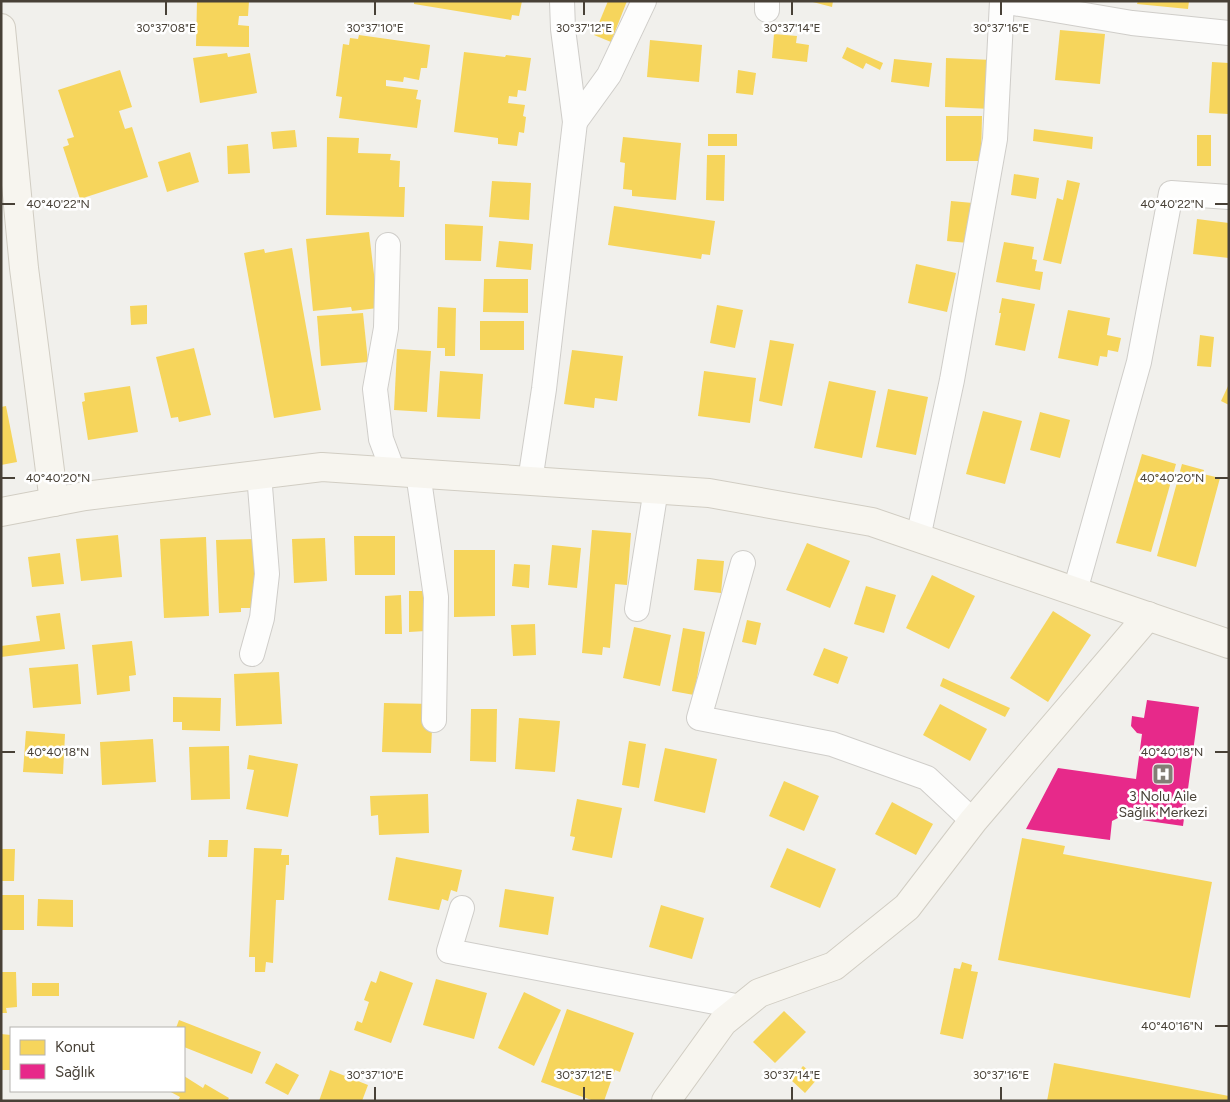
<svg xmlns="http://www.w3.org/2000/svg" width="1230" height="1102" font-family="Figtree,sans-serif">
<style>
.homes{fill:#f6d55c}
.health{fill:#e7298a}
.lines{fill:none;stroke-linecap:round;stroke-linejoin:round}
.street-casing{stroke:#cfcdc9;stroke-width:26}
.secondary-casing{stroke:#d1cdc3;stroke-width:30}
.street{stroke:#fdfdfc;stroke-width:24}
.secondary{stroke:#f7f5ef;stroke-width:28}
.ticks{fill:none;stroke:#484137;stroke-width:2}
.labels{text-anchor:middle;stroke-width:5;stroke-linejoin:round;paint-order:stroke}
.poi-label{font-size:14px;fill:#484137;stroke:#fff}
.ticks-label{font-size:12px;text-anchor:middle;fill:#484137;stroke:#fff;stroke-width:5;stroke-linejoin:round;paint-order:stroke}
</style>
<rect width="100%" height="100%" fill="#f1f0ec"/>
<g class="homes">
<polygon points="197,1 249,1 248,16 239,16 238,25 249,26 249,47 196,46"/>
<polygon points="414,1 522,1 519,16 512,15 511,20 414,4"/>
<polygon points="608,1 627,1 611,42 594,35"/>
<polygon points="809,1 833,1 832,7"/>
<polygon points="1138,1 1189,1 1188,9 1137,4"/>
<polygon points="1060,30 1105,34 1100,84 1055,80"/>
<polygon points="774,34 797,36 796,43 809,45 807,62 772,58"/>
<polygon points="359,35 430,45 427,68 421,68 419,80 404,77 403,82 386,80 386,86 418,90 416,99 421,100 417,128 339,118 342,97 336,96 343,44 349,45 350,38 358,39"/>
<polygon points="650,40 702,45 699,82 647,77"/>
<polygon points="847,47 883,63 880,70 866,63 863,69 842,58"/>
<polygon points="464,52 505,57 506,55 531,58 526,91 518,90 517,97 509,96 508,103 525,105 523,116 526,117 524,133 519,132 517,146 498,144 498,138 454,132"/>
<polygon points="227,53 228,57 250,53 257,93 200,103 193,58"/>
<polygon points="946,58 993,60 992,109 945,107"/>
<polygon points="894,59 932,63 929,87 891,82"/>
<polygon points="1212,62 1229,63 1229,114 1209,113"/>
<polygon points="120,70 132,107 119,111 125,129 132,127 148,177 80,199 63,147 69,145 67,139 74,137 58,90"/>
<polygon points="738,70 756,73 753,95 736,93"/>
<polygon points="946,116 982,116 981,161 946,161"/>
<polygon points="1034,129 1093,137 1092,149 1033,141"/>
<polygon points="295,130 297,147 273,149 271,132"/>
<rect x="708" y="134" width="29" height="12"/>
<rect x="1197" y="135" width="14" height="31"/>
<polygon points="327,137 359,138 358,153 391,154 390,160 400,161 399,187 405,187 404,217 326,215"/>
<polygon points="623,137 681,143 676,200 632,196 632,190 623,189 625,163 620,162"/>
<polygon points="248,144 250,173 228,174 227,146"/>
<polygon points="190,152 199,182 167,192 158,162"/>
<polygon points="707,155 725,155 724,201 706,200"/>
<polygon points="1014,174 1039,178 1036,199 1011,195"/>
<polygon points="1067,180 1080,183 1061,264 1043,260 1057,198 1063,200"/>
<polygon points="492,181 531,183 529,220 489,217"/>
<polygon points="951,201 973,203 968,243 947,241"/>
<polygon points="614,206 715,221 710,255 702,254 701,259 608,245"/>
<polygon points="1197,219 1229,223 1229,258 1193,254"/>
<polygon points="445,224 483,226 481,261 445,260"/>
<polygon points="369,232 378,308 352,311 351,307 313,311 306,239"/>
<polygon points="499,241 533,244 531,270 496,267"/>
<polygon points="1004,242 1034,247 1032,259 1037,260 1035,271 1043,272 1040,290 996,282"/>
<polygon points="292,248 321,410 274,418 244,253 264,249 265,253"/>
<polygon points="916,264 956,273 947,312 908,303"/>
<polygon points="484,279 528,279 528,313 483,312"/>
<polygon points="1002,298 1035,304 1025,351 995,345 1001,313 999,313"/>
<polygon points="147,305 147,324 131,325 130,306"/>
<polygon points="717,305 743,310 735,348 710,343"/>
<polygon points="438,307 456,308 455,356 445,356 445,348 437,348"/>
<polygon points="1068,310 1110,318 1107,335 1121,338 1118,352 1108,350 1107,357 1100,356 1098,366 1058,358"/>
<polygon points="363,313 368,362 321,366 317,316"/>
<rect x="480" y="321" width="44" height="29"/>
<polygon points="1200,335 1214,337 1211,367 1197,366"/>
<polygon points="770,340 794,344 782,406 759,401"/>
<polygon points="194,348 211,415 179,422 178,417 171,418 156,357"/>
<polygon points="397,349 431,351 427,412 394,410"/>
<polygon points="572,350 623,356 617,401 595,398 594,408 564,404"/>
<polygon points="440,371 483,374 480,419 437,417"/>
<polygon points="704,371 756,378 750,423 698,416"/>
<polygon points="829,381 876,391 862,458 814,448"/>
<polygon points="1229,384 1229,405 1221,401"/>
<polygon points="130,386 138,432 88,440 82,402 85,401 84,393"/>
<polygon points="888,389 928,397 916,455 876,447"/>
<polygon points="6,406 17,462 1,465 1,407"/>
<polygon points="983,411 1022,421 1005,484 966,474"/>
<polygon points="1040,412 1070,420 1060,458 1030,450"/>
<polygon points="1142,454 1176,464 1151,552 1116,543"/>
<polygon points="1182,464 1204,470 1203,474 1220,478 1196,567 1157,556"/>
<polygon points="592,530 631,533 627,585 615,584 610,648 603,647 602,655 582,653"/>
<polygon points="118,535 122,577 81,581 76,539"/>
<polygon points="354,536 395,536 395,575 355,575"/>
<polygon points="206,537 209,616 164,618 160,539"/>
<polygon points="325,538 327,581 294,583 292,539"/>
<polygon points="259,539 262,608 241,608 241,612 219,613 216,540"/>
<polygon points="807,543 850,561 830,608 786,590"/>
<polygon points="552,545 581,548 577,588 548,585"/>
<polygon points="454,550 495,550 495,616 454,617"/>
<polygon points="60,553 64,584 32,587 28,557"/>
<polygon points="697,559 724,561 721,593 694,590"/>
<polygon points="514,564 530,565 529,588 512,586"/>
<polygon points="932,575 975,596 949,649 906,628"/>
<polygon points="866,586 896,595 884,633 854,624"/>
<polygon points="409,591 425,591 426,631 409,632"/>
<polygon points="401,595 402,634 385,634 385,596"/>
<polygon points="1053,611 1091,635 1048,702 1010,678"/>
<polygon points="60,613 65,649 1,657 1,646 40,641 36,616"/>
<polygon points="747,620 761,623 756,645 742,642"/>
<polygon points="535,624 536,655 513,656 511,625"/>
<polygon points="634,627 671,635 660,686 623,678"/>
<polygon points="683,628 705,632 694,695 672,691"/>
<polygon points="132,641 136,675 129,676 130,691 97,695 92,645"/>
<polygon points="824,648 848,657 838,684 813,675"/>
<polygon points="78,664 81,704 33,708 29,668"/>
<polygon points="279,672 282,724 236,726 234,674"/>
<polygon points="943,678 1010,708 1005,717 940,686"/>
<polygon points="173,697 221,698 220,731 182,730 182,722 173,722"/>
<polygon points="384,703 433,704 431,753 382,752"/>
<polygon points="940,704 987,729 970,761 923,735"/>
<polygon points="471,709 497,709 496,762 470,761"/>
<polygon points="519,718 560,721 555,772 515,769"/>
<polygon points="26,731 65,734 63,774 23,772"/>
<polygon points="153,739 156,782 102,785 100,742"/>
<polygon points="629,741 646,744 639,788 622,785"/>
<polygon points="229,746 230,799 191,800 189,747"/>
<polygon points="665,748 717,759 705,813 654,801"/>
<polygon points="249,755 298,764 288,817 246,809 254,770 247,769"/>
<polygon points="784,781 819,796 804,831 769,816"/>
<polygon points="428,794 429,833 379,835 378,815 371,816 370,796"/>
<polygon points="577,799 622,808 612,858 572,850 575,837 570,836"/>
<polygon points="892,802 933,824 916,855 875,834"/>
<polygon points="1022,838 1065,846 1063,854 1212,882 1190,998 998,960"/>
<polygon points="209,840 228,840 227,857 208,857"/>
<polygon points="254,848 282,849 281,855 289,855 289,865 286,865 284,900 276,900 273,963 266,962 265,972 255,972 255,957 249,957"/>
<polygon points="787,848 836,869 820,908 770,887"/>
<polygon points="1,849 15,849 14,881 1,881"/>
<polygon points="396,857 462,870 457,892 451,890 448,901 442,899 439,910 388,900"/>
<polygon points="505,889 554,897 548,935 499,927"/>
<rect x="1" y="895" width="23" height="35"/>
<polygon points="38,899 73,900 73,927 37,926"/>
<polygon points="661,905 704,918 692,959 649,947"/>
<polygon points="962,962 972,965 971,971 978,972 963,1039 940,1034 954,968 960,969"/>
<polygon points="380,971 413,983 391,1043 354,1030 357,1021 362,1023 369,1002 364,1000 371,981 376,983"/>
<polygon points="1,972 16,972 17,1007 6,1008 7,1013 1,1013"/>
<polygon points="436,979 487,993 474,1039 423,1025"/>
<rect x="32" y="983" width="27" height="13"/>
<polygon points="524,992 561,1010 534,1066 498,1048"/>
<polygon points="567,1009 634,1033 620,1072 615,1070 604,1101 594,1101 541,1082"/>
<polygon points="784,1011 806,1032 775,1063 753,1042"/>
<polygon points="179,1020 261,1052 252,1074 184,1047 184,1028 176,1028"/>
<polygon points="1,1034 11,1035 11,1070 1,1070"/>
<polygon points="276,1063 299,1075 288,1095 265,1083"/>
<polygon points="1054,1063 1229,1096 1228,1101 1047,1101"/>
<polygon points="803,1066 818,1078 805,1093 791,1080"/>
<polygon points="330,1070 368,1085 362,1101 319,1101"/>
<polygon points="184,1076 203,1088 205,1084 229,1098 227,1101 178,1101 180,1097 169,1091 184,1091"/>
</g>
<polygon class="health" points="1147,700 1199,707 1183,826 1120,817 1112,821 1110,840 1026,829 1058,768 1136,779 1142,734 1137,733 1131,726 1132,716 1144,718"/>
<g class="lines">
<g class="street-casing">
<g id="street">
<polyline points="1002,1 1132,23 1229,33"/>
<polyline points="767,10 767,1"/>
<polyline points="575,122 609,75 644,1"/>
<polyline points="388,245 386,328 375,389 381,439 393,471"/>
<polyline points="418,473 436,597 434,720"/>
<polyline points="530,481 544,389 575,122 563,29 562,1"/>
<polyline points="918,538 952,380 995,139 1002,1"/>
<polyline points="743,563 699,718 832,744 927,778 973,821"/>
<polyline points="1075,591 1139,362 1171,193 1229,197"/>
<polyline points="637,609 656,489"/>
<polyline points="252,654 262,618 267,574 259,474"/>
<polyline points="462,908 449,951 741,1007"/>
</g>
</g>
<g class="secondary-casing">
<g id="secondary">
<polyline points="1,28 24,268 54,502"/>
<polyline points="1,512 85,496 322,467 709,493 872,522 1229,644"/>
<polyline points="666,1101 723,1022 759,993 834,966 907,907 973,821 1148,616"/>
</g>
</g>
<use href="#street" class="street"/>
<use href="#secondary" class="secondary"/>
</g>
<path class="ticks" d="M166,2V15M375,2V15M584,2V15M792,2V15M1001,2V15M2,204H15M1215,204H1228M2,478H15M1215,478H1228M2,752H15M1215,752H1228M1215,1026H1228M375,1087V1100M584,1087V1100M792,1087V1100M1001,1087V1100"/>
<defs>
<g id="hospital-square" transform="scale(1.125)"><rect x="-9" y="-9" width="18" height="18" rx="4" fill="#837e76" stroke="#fff"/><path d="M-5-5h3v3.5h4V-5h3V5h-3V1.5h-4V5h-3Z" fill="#fff"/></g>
</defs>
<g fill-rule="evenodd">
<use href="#hospital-square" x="1163" y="774"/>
</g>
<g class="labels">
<g class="poi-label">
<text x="1163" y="801">3 Nolu Aile<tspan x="1163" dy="16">Sağlık Merkezi</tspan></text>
</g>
</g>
<g class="ticks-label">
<text x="166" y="32">30°37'08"E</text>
<text x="375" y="32">30°37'10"E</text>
<text x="584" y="32">30°37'12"E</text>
<text x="792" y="32">30°37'14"E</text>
<text x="1001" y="32">30°37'16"E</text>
<text x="58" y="208">40°40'22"N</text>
<text x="1172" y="208">40°40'22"N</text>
<text x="58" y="482">40°40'20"N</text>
<text x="1172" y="482">40°40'20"N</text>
<text x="58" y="756">40°40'18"N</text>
<text x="1172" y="756">40°40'18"N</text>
<text x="1172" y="1030">40°40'16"N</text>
<text x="375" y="1079">30°37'10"E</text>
<text x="584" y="1079">30°37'12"E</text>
<text x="792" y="1079">30°37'14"E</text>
<text x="1001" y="1079">30°37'16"E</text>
</g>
<rect width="1230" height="1102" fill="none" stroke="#484137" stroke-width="5"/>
<rect x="10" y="1027" width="175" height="65" fill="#ffffff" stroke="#b6b3af"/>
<rect x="20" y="1040" width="25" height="15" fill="#f6d55c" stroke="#b6b3af"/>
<text x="55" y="1052" font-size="15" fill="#484137">Konut</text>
<rect x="20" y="1064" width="25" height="15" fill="#e7298a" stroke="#b6b3af"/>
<text x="55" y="1077" font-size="15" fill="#484137">Sağlık</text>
</svg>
